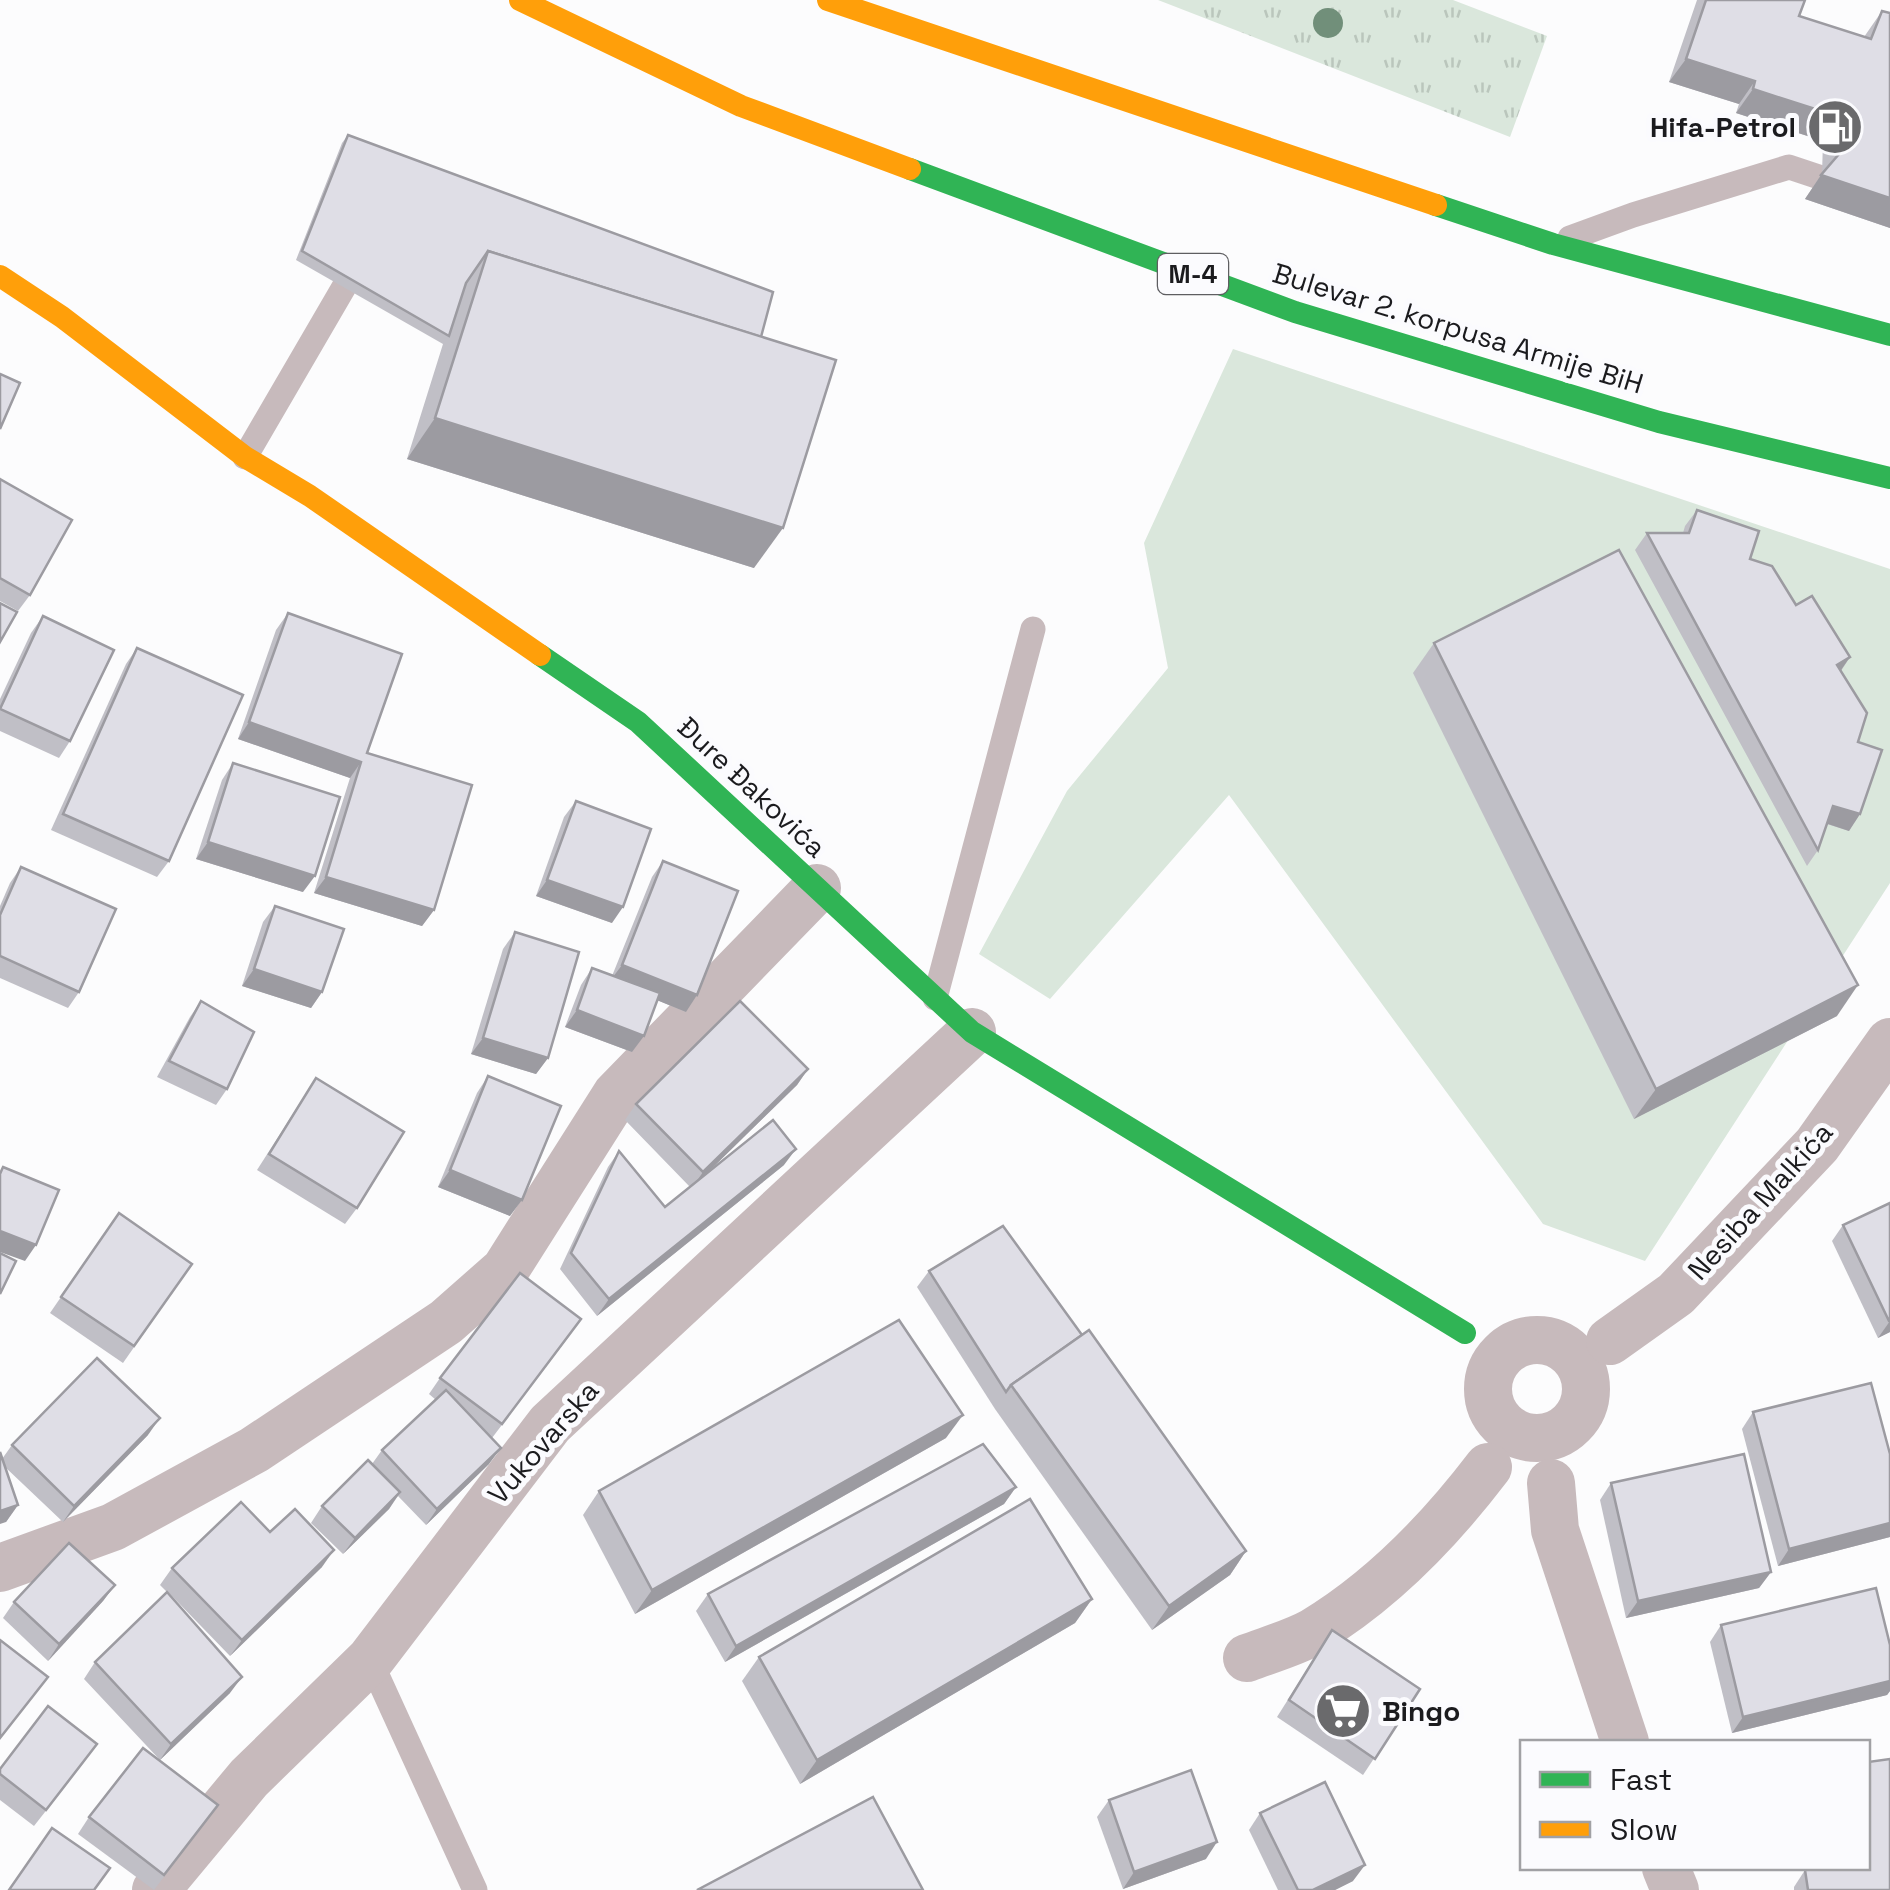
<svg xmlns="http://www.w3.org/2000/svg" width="1890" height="1890" font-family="'Space Grotesk',sans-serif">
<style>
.green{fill:#dae7dc}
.park{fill:url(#park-tufts)}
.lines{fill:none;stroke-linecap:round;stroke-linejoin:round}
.lane{stroke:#c7babc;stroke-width:25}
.street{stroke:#c7babc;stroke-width:48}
.fast{stroke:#30b455;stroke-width:22}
.slow{stroke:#ff9f0a;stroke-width:22}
.tree{fill:#718f7a}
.wall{fill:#c0bfc6}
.shaded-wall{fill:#9c9ba1}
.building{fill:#dfdee6;stroke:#9c9ba1;stroke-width:2.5}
.labels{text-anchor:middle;stroke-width:10;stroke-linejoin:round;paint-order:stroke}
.shield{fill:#fbfbfe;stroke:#5e5e61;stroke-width:2.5}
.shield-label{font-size:25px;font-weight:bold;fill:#1b1b1e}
.poi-label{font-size:28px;font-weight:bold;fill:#1b1b1e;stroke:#fbfbfe;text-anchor:end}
.street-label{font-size:28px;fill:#1b1b1e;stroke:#fbfbfe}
</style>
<defs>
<pattern id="park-tufts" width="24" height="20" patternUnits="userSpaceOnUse" patternTransform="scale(2.5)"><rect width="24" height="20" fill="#dae7dc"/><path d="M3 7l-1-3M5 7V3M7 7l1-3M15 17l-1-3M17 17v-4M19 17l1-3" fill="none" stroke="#bac6bc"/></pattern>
</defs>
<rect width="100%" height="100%" fill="#fcfcfd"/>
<polygon class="green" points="1233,349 1890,569 1890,883 1645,1261 1543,1224 1229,795 1050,999 979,954 1067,791 1168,668 1144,543"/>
<polygon class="park" points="1158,0 1453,0 1547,36 1510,137"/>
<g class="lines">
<g class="lane">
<polyline points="1570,238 1633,215 1789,167 1822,178"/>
<polyline points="245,457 344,287"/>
<polyline points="935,998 1033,629"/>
<polyline points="370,1660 475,1890"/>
</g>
<g class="street">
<circle cx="1537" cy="1389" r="49"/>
<polyline points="1610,1341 1676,1294 1817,1145 1890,1042"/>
<polyline points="1551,1483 1555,1530 1625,1742"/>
<polyline points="0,1568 113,1527 254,1450 446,1322 505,1270 616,1095 817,888"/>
<path d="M1247,1658C1268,1650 1293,1643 1313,1632C1381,1591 1440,1530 1488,1467"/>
<polyline points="1666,1868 1675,1890"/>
<polyline points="156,1890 249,1778 370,1660 550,1424 972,1032"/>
</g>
<g class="fast">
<polyline points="910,169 1295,312 1659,422 1890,478"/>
<polyline points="1436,205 1553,244 1890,335"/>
<polyline points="540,655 638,722 972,1032 1465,1333"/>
</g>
<g class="slow">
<polyline points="520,0 741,106 910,169"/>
<polyline points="828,0 1436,205"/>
<polyline points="0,276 62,317 245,457 310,496 540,655"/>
</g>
</g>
<circle class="tree" cx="1328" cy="23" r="15"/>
<g class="wall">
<polygon points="1697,0 1805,0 1799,16 1864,37 1882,11 1890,13 1890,228 1805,199 1822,174 1823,141 1736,113 1739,104 1669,82"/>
<polygon points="348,135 761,337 754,568 407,459 443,344 296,260 342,143"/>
<polygon points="0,479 30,595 18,611 0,601"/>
<polygon points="1697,510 1750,559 1850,657 1841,671 1858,742 1860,814 1849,831 1827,824 1818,850 1807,866 1635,550 1647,533 1683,533 1685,526"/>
<polygon points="288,613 367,753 434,910 422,926 314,893 350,778 238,739 276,630"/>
<polygon points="43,616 70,741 59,758 0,731 0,699 31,633"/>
<polygon points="1434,643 1837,1016 1634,1119 1413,673"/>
<polygon points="137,648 169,861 157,877 51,830 126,664"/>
<polygon points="233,763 303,892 196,859 222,780"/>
<polygon points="576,801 612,923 536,896 564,817"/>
<polygon points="663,861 686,1012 657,1000 632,1052 565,1027 581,985 592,968 612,976 652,877"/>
<polygon points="21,867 79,992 68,1008 0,978 0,906 10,883"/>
<polygon points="275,906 322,992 311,1008 242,986 263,922"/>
<polygon points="515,932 548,1058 536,1074 471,1054 503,949"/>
<polygon points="201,1001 227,1089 216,1105 157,1077 190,1017"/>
<polygon points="808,1069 797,1085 707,1173 784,1165 597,1316 560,1269 608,1167 619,1151 665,1207 690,1187 625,1120 636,1104"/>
<polygon points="488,1076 510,1216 438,1187 477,1093"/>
<polygon points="316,1078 357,1208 345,1224 257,1170"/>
<polygon points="1890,1203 1890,1332 1878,1338 1832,1241 1843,1225"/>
<polygon points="119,1213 192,1264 123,1363 50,1313"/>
<polygon points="929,1271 1246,1551 1230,1575 1152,1630 995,1409 917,1287"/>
<polygon points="570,1335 492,1438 489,1464 426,1525 398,1496 389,1509 343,1554 311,1523 322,1506 372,1464 382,1450 436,1400 429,1394 440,1378"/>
<polygon points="1753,1412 1890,1454 1890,1537 1778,1566 1742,1429"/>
<polygon points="148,1435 63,1522 4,1466 18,1505 6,1522 2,1459 12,1445"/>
<polygon points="946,1438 635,1614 583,1515 599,1491"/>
<polygon points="1611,1483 1771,1572 1759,1588 1626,1618 1600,1500"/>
<polygon points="1016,1487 1004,1504 725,1662 696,1611 708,1594"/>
<polygon points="270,1532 322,1567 230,1656 168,1592 230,1693 160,1760 84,1679 95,1662 167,1592 160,1585 172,1568"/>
<polygon points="115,1585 103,1601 48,1661 3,1618 14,1602"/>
<polygon points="1092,1599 1075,1623 800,1784 742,1681 759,1657"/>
<polygon points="1721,1625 1890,1645 1890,1691 1887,1695 1732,1733 1710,1642"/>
<polygon points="1332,1630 1420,1689 1363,1775 1277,1717"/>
<polygon points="85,1761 34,1826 0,1800 0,1769"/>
<polygon points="1109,1800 1206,1859 1123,1889 1097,1817"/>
<polygon points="218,1805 154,1890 78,1834 89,1817"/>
<polygon points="1260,1813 1353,1881 1335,1890 1278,1890 1249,1830"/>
<polygon points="1805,1870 1890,1890 1794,1890 1794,1887"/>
</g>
<g class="shaded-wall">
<polygon points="1686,59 1755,81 1739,104 1669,82"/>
<polygon points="1753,89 1840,117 1823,141 1736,113"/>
<polygon points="1821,175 1890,198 1890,228 1805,199"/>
<polygon points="435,418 783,528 754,568 407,459"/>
<polygon points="1850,657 1839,673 1837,665"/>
<polygon points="249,722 361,762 350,778 238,739"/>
<polygon points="1833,806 1860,814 1849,831 1822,822"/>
<polygon points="208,842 315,876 303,892 196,859"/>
<polygon points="326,877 434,910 422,926 314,893"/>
<polygon points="547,880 623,907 612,923 536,896"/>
<polygon points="622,965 697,995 686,1012 610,981"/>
<polygon points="254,969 322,992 311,1008 242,986"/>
<polygon points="1858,985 1837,1016 1634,1119 1656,1089"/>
<polygon points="577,1010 644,1036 632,1052 565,1027"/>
<polygon points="483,1038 548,1058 536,1074 471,1054"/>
<polygon points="808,1069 797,1085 692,1188 703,1172"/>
<polygon points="796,1149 784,1165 597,1316 609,1299"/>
<polygon points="450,1170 522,1200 510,1216 438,1187"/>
<polygon points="0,1231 36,1245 25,1261 0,1252"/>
<polygon points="1890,1321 1890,1332 1878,1338"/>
<polygon points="963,1415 946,1438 635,1614 652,1590"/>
<polygon points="160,1418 148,1435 63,1522 74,1506"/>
<polygon points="501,1448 489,1464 426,1525 437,1509"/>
<polygon points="1016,1487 1004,1504 725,1662 736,1646"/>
<polygon points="400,1492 389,1509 343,1554 355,1538"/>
<polygon points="18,1505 6,1522 0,1524 0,1511"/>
<polygon points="1890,1523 1890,1537 1778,1566 1789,1549"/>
<polygon points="334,1550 322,1567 230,1656 242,1640"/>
<polygon points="1246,1551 1230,1575 1152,1630 1169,1606"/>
<polygon points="1771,1572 1759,1588 1626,1618 1638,1601"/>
<polygon points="115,1585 103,1601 48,1661 59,1644"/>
<polygon points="1092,1599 1075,1623 800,1784 817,1760"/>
<polygon points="242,1677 230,1693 160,1760 171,1744"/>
<polygon points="1890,1681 1890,1691 1887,1695 1732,1733 1743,1717"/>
<polygon points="1217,1842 1206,1859 1123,1889 1134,1872"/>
<polygon points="1365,1865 1353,1881 1335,1890 1313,1890"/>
</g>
<g class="building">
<polygon points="1706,0 1805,0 1799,16 1871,39 1882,11 1890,13 1890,198 1821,175 1839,154 1840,117 1753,89 1755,81 1686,59"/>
<polygon points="348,135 773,292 761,337 488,251 466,283 449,336 302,251"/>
<polygon points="488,251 836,360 783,528 435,418"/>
<polygon points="0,374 20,383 0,429"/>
<polygon points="0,479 72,520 30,595 0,578"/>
<polygon points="1697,510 1759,531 1750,559 1772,566 1796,605 1812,596 1850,657 1837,665 1867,713 1858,742 1882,750 1860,814 1833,806 1818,850 1647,533 1689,533"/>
<polygon points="1619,550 1858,985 1656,1089 1434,643"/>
<polygon points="0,603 17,612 0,642"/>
<polygon points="288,613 402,654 367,753 472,785 434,910 326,877 361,762 249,722"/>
<polygon points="43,616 114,650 70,741 0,709"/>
<polygon points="137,648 243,695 169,861 63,814"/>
<polygon points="233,763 340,797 315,876 208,842"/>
<polygon points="576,801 651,829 623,907 547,880"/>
<polygon points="663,861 738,891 697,995 622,965"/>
<polygon points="21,867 116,909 79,992 0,956 0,915"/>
<polygon points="275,906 344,929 322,992 254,969"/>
<polygon points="515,932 579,952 548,1058 483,1038"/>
<polygon points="592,968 660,993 644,1036 577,1010"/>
<polygon points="201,1001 254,1032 227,1089 169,1061"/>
<polygon points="740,1001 808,1069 703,1172 636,1104"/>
<polygon points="488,1076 561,1106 522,1200 450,1170"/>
<polygon points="316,1078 404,1132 357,1208 269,1154"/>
<polygon points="773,1120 796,1149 609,1299 571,1253 619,1151 665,1207"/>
<polygon points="3,1167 59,1190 36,1245 0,1231 0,1174"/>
<polygon points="1890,1203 1890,1321 1889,1321 1843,1225"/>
<polygon points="119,1213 192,1264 134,1346 61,1297"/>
<polygon points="1003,1226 1082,1335 1011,1385 1006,1392 929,1271"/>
<polygon points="0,1253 16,1261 0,1294"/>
<polygon points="520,1273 581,1319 502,1424 440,1378"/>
<polygon points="899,1320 963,1415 652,1590 599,1491"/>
<polygon points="1089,1330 1246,1551 1169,1606 1011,1385"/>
<polygon points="97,1358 160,1418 74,1506 12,1445"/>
<polygon points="1871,1383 1890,1454 1890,1523 1789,1549 1753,1412"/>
<polygon points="446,1390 501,1448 437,1509 382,1450"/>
<polygon points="983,1444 1016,1487 736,1646 708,1594"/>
<polygon points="0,1452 18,1505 0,1511"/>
<polygon points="1744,1454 1771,1572 1638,1601 1611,1483"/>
<polygon points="368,1460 400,1492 355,1538 322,1506"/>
<polygon points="1030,1499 1092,1599 817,1760 759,1657"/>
<polygon points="241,1502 270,1532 295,1509 334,1550 242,1640 172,1568"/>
<polygon points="69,1543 115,1585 59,1644 14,1602"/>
<polygon points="1876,1588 1890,1645 1890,1681 1743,1717 1721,1625"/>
<polygon points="167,1592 242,1677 171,1744 95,1662"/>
<polygon points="1332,1630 1420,1689 1375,1759 1289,1700"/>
<polygon points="0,1640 48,1677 0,1738"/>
<polygon points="48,1706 97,1744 46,1810 0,1774 0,1769"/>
<polygon points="143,1748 218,1805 164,1875 89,1817"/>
<polygon points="1890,1759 1890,1890 1808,1890 1805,1870 1822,1868 1868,1868 1868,1762"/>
<polygon points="1191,1770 1217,1842 1134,1872 1109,1800"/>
<polygon points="1325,1782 1365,1865 1313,1890 1298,1890 1260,1813"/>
<polygon points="873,1797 923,1890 697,1890"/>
<polygon points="52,1828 110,1868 94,1890 9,1890"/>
</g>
<defs>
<g id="fuel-disc" transform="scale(2.875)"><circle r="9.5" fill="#6a6a6c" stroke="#fbfbfe"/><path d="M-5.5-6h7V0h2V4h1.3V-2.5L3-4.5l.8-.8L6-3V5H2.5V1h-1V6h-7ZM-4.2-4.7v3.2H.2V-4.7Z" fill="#fff"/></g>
<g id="supermarket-disc" transform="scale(2.875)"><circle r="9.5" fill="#6a6a6c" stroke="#fbfbfe"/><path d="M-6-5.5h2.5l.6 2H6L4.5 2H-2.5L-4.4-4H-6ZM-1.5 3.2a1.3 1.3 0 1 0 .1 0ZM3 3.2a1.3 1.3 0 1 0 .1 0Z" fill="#fff"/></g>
</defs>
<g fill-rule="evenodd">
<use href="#fuel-disc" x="1835" y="127"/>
<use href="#supermarket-disc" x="1343" y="1711"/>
</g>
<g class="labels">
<rect class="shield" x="1158" y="254" width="70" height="40" rx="8"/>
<g class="shield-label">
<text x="1193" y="283">M-4</text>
</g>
<g class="poi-label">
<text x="1796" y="137">Hifa-Petrol</text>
<text x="1382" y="1721" text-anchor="start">Bingo</text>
</g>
<g class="street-label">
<text transform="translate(1458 328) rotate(17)" y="10">Bulevar 2. korpusa Armije BiH</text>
<text transform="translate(752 787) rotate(43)" y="10">Đure Đakovića</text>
<text transform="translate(1760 1201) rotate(-48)" y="10">Nesiba Malkića</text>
<text transform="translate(543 1442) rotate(-49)" y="10">Vukovarska</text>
</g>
</g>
<rect x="1520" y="1740" width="350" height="130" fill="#fbfbfe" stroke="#a1a1a4" stroke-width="2.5"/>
<rect x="1540" y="1772" width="50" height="15" fill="#30b455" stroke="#a1a1a4" stroke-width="2.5"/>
<text x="1610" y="1790" font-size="30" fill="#1b1b1e">Fast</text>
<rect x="1540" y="1822" width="50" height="15" fill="#ff9f0a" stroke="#a1a1a4" stroke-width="2.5"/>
<text x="1610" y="1840" font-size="30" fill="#1b1b1e">Slow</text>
</svg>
